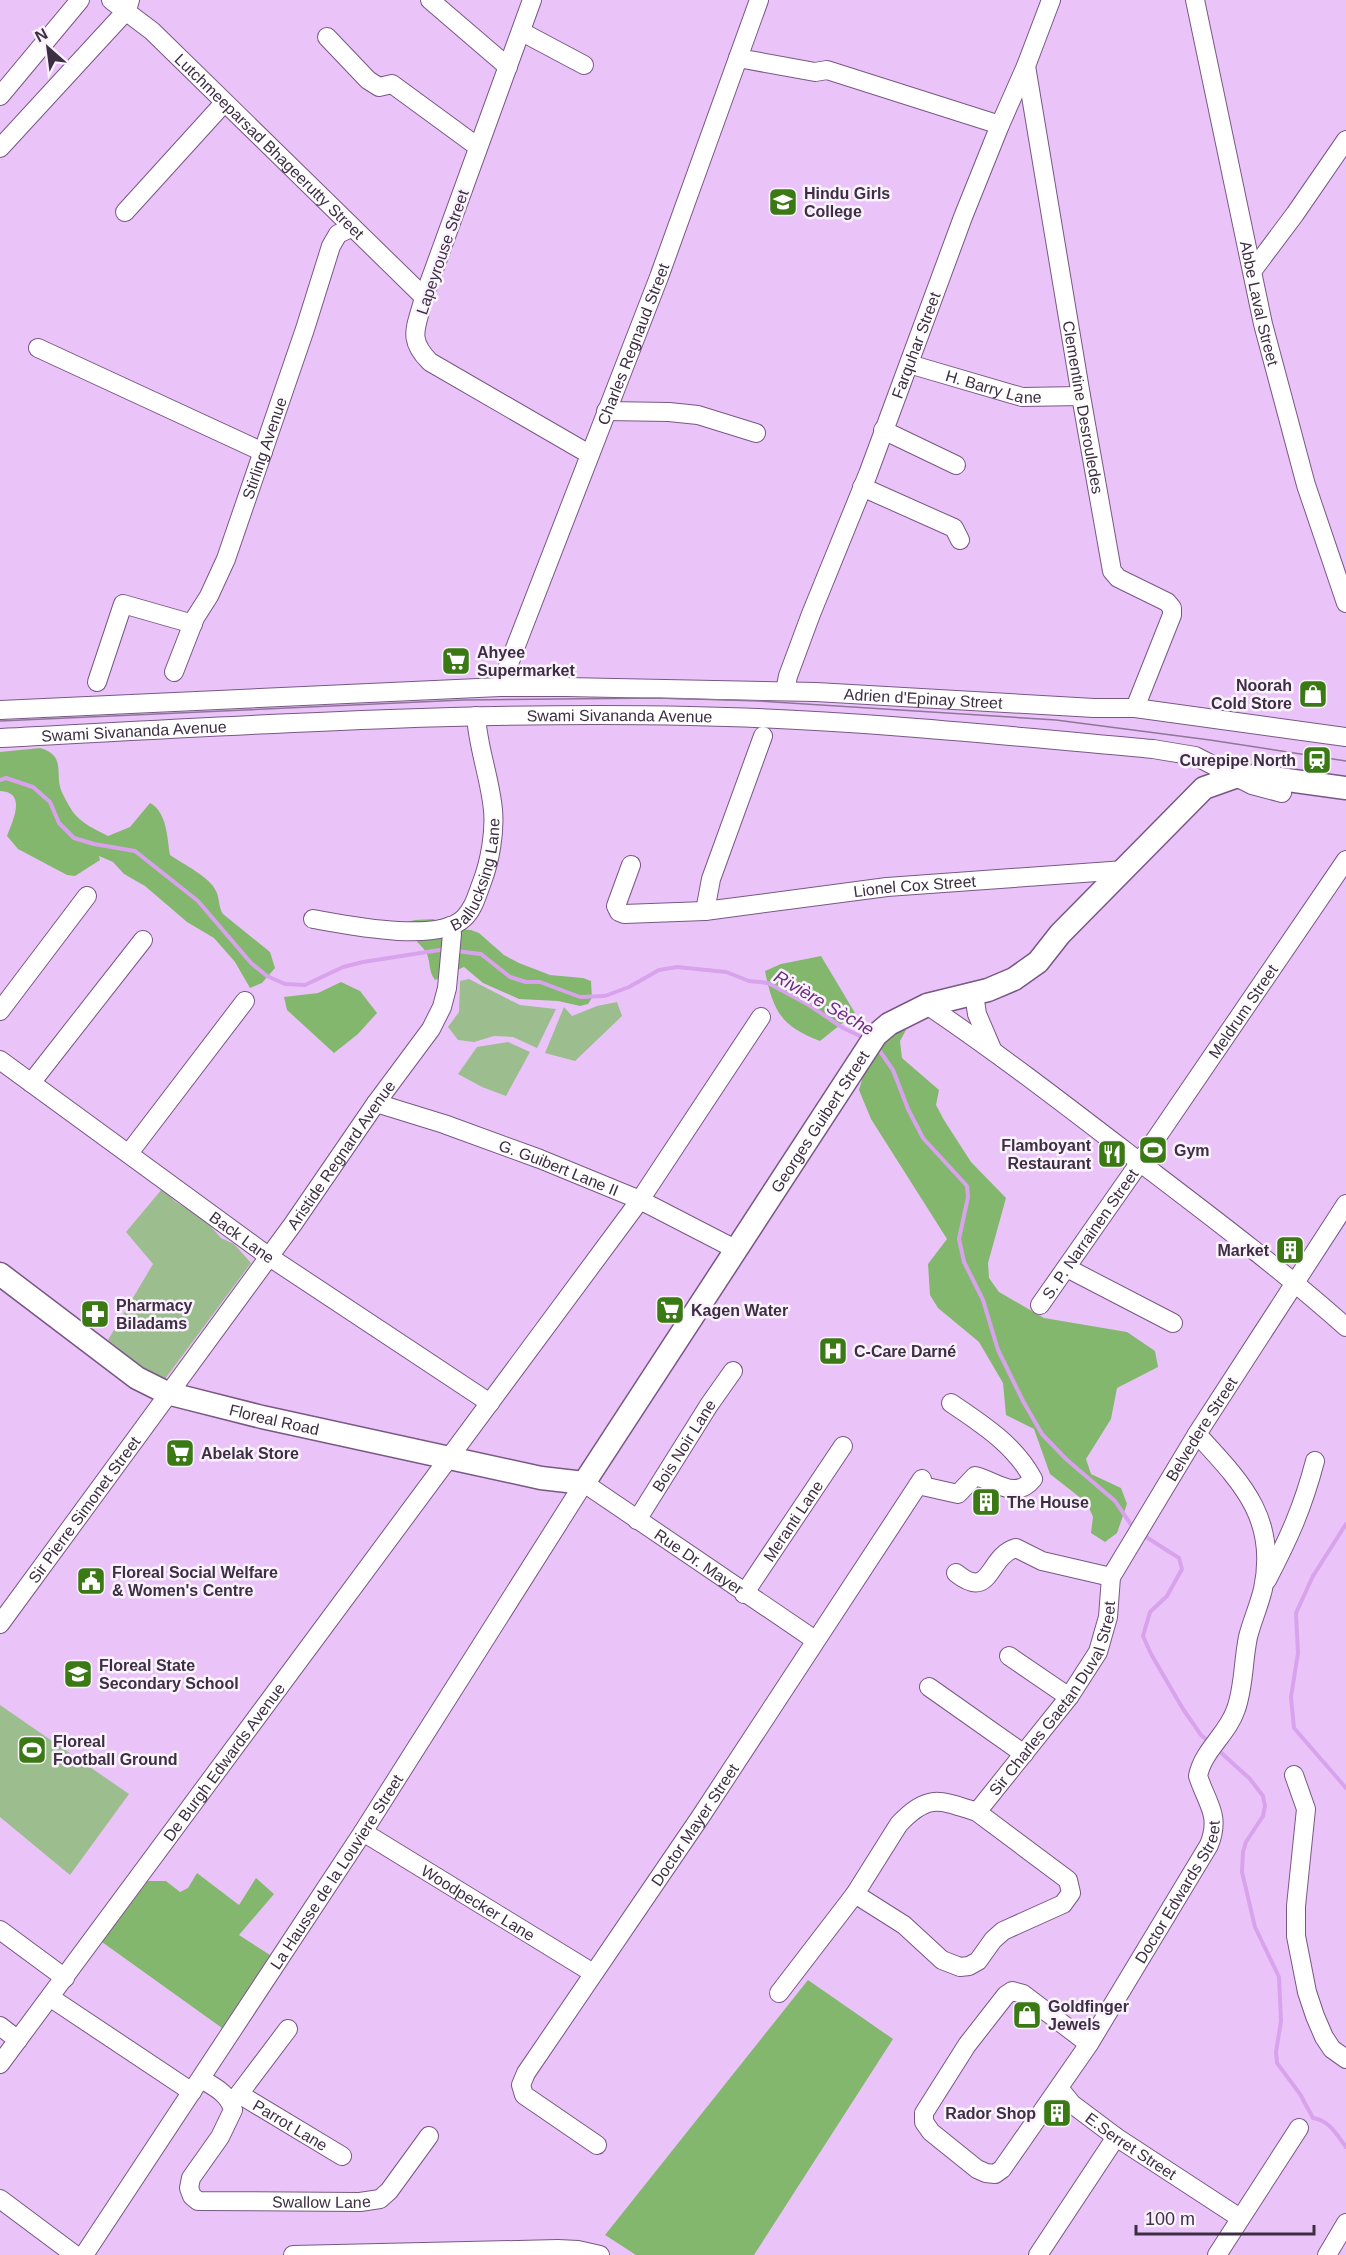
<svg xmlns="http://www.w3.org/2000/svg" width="1346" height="2255" font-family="Helvetica,sans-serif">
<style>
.green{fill:#9cbe8e}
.forest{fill:#84b76e}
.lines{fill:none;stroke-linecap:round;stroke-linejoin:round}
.stream{stroke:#d8a3ec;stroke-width:4}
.minor-casing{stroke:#795785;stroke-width:20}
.major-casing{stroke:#795785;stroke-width:25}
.minor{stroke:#fff;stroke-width:18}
.major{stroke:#fff;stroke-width:22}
.tram{stroke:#8f7599;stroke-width:1.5}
.labels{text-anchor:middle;stroke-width:5;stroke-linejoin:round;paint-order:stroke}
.street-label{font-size:16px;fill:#3d2e43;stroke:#faf2fd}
.poi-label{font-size:16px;font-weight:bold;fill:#3d2e43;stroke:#faf2fd;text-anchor:start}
.water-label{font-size:18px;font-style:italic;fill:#6c2d81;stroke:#faf2fd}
</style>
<rect width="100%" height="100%" fill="#eac4f9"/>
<g class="green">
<polygon points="469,979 520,1005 556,1009 537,1048 513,1037 494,1036 474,1042 458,1040 448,1027 459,1012 460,981"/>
<polygon points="617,1002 622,1016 575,1061 545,1053 564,1007 572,1016 597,1006"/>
<polygon points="508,1042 530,1052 506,1096 482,1087 458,1074 477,1047"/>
<polygon points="162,1189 176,1202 205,1220 221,1238 234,1244 251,1263 162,1383 108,1340 153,1264 126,1232"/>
<polygon points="0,1705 129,1794 70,1875 0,1817"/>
</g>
<g class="forest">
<path d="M40,748C66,755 55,773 61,790C64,797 69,806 73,812C82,824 95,829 108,836L130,827L150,803C167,812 167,837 170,855C183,864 210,877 216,891C220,899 218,906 223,914L270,952L275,968L262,983L250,988L235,962L214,938L187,922L145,886L124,874L113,862L99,856L100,860L75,876L67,875L18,849L7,836C13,820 27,792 0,791V752Z"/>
<path d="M434,919L439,927L471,930L479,933L504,955L519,963L550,975L583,978L591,981L592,998L588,1004L580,1006L558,1001L519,999L483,983L464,967L435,980C428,971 431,962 426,952C419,942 407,933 399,924L415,920Z"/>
<path d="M821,956L855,1013L820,1041C780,1026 773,1010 765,971L781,964Z"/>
<polygon points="341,982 360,991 377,1013 358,1034 334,1053 287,1010 284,997 318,993"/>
<polygon points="898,1023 906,1030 900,1041 902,1058 939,1090 936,1105 944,1120 971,1162 1006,1198 988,1263 989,1278 999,1292 1044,1318 1127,1332 1155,1351 1158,1367 1117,1388 1111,1419 1086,1459 1091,1474 1121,1488 1127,1504 1117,1533 1105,1542 1091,1533 1093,1517 1087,1503 1050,1474 1034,1429 1006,1415 1003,1383 979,1342 938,1308 930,1295 928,1264 947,1239 871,1119 859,1090 873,1042"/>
<polygon points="197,1873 239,1905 256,1878 274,1894 239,1935 270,1955 222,2028 102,1942 148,1881 166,1881 180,1892 188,1888"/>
<polygon points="808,1980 893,2039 754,2255 636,2255 605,2235"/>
</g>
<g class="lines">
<g class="stream">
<polyline points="0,780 6,778 33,787 50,802 59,823 74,838 94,844 135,851 198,901 251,963 267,976 285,984 305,985 343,967 363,962 446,949"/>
<polyline points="456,951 481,954 510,977 526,982 540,982 580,997 605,996 629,987 659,970 677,967 726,972 749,981 768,983 809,1005 843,1028 864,1038"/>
<polyline points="877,1047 893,1070 908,1109 923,1138 967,1186 968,1197 959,1239 964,1262 983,1300 998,1350 1023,1401 1042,1434 1066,1459 1115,1501 1134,1529"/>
<polyline points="1346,1524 1313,1576 1296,1613 1298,1653 1291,1697 1294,1728 1346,1788"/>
<polyline points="1143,1535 1179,1558 1182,1569 1167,1596 1150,1612 1143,1636 1151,1654 1183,1709 1201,1735 1209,1742"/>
<path d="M1217,1749L1250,1779L1263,1796L1265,1806L1263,1816L1246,1842L1243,1852L1242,1872L1255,1927L1279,1977L1281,2021L1276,2052L1277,2063L1300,2094L1313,2118C1329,2120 1337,2135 1346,2147"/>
</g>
<g class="minor-casing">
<g id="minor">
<path id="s1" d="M111,0L152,31L424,297"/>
<polyline points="430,0 508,67"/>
<path d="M532,0L424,297C417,327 406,338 430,362L589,454"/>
<path id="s2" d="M1195,0L1263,324L1306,485L1346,603"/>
<polyline points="522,32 584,65"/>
<polyline points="327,37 368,80 379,87 392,84 478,147"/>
<polyline points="738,58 815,72 827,70 1000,125"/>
<path id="s3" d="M1026,66L1081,396L1112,571L1118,578L1167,602L1172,608V615L1135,708"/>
<polyline points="0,96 80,0"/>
<polyline points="0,148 127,10 130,0"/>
<polyline points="125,212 224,103"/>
<polyline points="1253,270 1295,214 1346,140"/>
<polyline points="38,348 263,452"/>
<path id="s4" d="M909,364L1022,397L1081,396"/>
<polyline points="606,411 669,412 698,415 756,433"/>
<polyline points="883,430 956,465"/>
<polyline points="862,487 954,528 960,540"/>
<path id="s5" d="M174,672L195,618L209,596L226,559L305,329L331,246L338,234L351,228"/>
<polyline points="97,682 123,604 193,624"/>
<path id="s6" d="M500,687L659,277L759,0"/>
<path id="s7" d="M785,691L788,676L811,614L868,474L963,217L1000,125L1026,66L1051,0"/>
<path id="s8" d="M0,710L500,687H566L816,692L1094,708H1135L1346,737"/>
<path id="s9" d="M0,738C230,726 460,711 690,716C845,719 999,735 1153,749L1195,756L1252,785L1282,793"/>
<path id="s10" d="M631,865L616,906L619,912L624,914L705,911L887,887L1125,870"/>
<polyline points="705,911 711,879 763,736"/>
<path id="s11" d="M313,919C347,925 438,944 464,918C474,908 477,895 482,882C490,861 495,832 493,810C490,778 478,748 476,716"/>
<polyline points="974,994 977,1014 992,1049"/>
<path d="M927,1005C1004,1057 1077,1114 1150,1170C1217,1221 1283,1271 1346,1327"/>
<polyline points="0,1011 87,896"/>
<path id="s12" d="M0,1060L268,1256L490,1403"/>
<polyline points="31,1083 143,940"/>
<path id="s13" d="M376,1103L444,1124L540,1159L640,1200L735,1249"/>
<polyline points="129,1153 245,1001"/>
<polyline points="1067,1268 1173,1323"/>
<path id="s14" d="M1040,1305L1140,1162L1346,860"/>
<path d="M918,1485L958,1494L975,1476C996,1481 1015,1501 1033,1479C1015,1445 982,1424 951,1403"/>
<path id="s15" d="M637,1520L709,1405L733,1371"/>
<path d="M956,1573C992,1602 987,1556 1016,1548L1042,1561L1111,1577"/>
<path d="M1267,1580C1289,1538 1303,1507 1315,1461"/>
<path id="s16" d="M744,1594L843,1446"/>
<path id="s17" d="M0,1624L293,1224L376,1103L431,1029L442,1007L447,988L452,934L450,926"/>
<polyline points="1009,1656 1069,1697"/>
<polyline points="929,1687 1024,1754"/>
<polyline points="1294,1775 1306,1809 1296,1906 1296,1936 1307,1992 1315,2016 1324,2037 1332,2049 1346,2059"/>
<path id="s18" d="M977,1812L1068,1880L1071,1893L1063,1904L1003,1931L993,1940L978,1961L969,1966L960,1967L942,1960L904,1925L855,1894L899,1824C928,1793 940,1800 977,1812L1069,1697L1098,1652L1108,1617L1111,1577L1197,1434L1346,1204"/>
<path id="s19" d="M363,1832L593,1973"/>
<polyline points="0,1930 65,1978"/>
<polyline points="779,1993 855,1894"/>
<polyline points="51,1998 192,2092"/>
<polyline points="0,2026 18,2040"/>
<path id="s20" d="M1089,2044L1023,1994L1012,1991L1006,1995L967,2045L924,2113V2122L931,2132L977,2169L986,2173L995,2174L1002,2169L1089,2044L1209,1845C1221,1815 1207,1804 1198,1776C1203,1750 1228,1734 1236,1709C1244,1687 1243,1661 1248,1637C1252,1621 1259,1606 1263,1589C1278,1518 1241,1482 1197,1434"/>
<path id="s21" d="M0,2064L640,1200L761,1017"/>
<path id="s22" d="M201,2079C215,2087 229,2094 233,2110L220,2137L191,2178L189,2188L192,2196L198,2201L360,2202L380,2199L389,2191L429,2136"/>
<path id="s23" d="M1059,2088L1072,2104L1116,2137L1240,2218"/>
<path id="s24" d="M239,2094L342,2156"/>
<polyline points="233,2102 288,2029"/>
<path id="s25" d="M597,2145L524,2095L521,2085L526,2073L701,1816L922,1479"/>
<polyline points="0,2199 75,2255"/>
<path id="s26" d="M84,2255L363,1832L584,1483L815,1640"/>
<polyline points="293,2255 558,2249 578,2250 600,2255"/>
<polyline points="1038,2255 1116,2137"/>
<polyline points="1217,2255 1299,2128"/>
<polyline points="1327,2255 1346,2223"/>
</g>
</g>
<g class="major-casing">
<g id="major">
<path id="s27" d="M0,1274L137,1378L167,1393L262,1417L541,1478L584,1483L876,1035L889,1024L927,1005L988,990L1014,979L1038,962L1060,934L1204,788L1235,777L1258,776L1346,788"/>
</g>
</g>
<use href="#minor" class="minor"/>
<use href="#major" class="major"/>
<polyline class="tram" points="0,721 463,700 660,698 759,701 1056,720 1210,740 1346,761"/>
</g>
<defs>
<g id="school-square" transform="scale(1.5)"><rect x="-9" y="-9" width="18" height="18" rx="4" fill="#3a7914" stroke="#faf2fd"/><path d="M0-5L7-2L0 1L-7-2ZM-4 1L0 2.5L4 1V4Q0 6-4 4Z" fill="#fff"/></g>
<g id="supermarket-square" transform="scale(1.5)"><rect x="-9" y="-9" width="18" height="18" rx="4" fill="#3a7914" stroke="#faf2fd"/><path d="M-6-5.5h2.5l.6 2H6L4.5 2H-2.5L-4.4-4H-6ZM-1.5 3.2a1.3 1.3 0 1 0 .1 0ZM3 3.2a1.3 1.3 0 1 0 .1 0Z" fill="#fff"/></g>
<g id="shop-square" transform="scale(1.5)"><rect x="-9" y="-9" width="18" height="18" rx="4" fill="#3a7914" stroke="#faf2fd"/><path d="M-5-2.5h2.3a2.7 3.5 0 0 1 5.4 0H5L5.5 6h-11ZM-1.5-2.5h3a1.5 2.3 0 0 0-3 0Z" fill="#fff"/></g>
<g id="station-square" transform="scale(1.5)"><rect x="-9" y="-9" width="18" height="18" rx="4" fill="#3a7914" stroke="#faf2fd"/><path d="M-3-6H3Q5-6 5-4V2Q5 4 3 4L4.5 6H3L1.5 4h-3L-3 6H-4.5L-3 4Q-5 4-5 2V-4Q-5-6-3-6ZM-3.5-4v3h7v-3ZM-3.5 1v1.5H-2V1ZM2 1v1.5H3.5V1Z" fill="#fff"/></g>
<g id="stadium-square" transform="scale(1.5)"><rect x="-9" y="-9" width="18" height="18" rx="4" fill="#3a7914" stroke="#faf2fd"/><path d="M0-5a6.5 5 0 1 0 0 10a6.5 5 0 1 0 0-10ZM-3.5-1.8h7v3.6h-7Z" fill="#fff"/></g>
<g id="restaurant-square" transform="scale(1.5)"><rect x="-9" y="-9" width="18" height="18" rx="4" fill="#3a7914" stroke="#faf2fd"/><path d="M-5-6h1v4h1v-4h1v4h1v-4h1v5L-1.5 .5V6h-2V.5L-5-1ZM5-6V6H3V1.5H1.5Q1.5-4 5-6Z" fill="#fff"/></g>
<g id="building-square" transform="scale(1.5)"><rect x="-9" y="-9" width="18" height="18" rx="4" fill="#3a7914" stroke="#faf2fd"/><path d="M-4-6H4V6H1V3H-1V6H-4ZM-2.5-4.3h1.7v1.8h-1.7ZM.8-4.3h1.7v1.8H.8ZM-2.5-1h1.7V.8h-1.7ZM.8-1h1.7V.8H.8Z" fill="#fff"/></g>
<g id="pharmacy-square" transform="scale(1.5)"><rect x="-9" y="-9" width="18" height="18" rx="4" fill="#3a7914" stroke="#faf2fd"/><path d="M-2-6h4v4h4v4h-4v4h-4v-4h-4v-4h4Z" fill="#fff"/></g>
<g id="hospital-square" transform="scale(1.5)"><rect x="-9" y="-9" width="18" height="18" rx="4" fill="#3a7914" stroke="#faf2fd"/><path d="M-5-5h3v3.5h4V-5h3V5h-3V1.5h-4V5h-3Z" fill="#fff"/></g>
<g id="civic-square" transform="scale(1.5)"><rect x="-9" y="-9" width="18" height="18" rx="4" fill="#3a7914" stroke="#faf2fd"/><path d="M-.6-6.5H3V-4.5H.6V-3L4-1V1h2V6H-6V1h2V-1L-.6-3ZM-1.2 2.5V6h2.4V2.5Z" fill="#fff"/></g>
</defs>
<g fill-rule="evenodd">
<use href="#school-square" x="783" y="202"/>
<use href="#supermarket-square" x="456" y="661"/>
<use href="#shop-square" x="1313" y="694"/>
<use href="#station-square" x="1317" y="760"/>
<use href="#stadium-square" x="1153" y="1150"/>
<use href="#restaurant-square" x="1112" y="1154"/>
<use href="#building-square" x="1290" y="1250"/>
<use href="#supermarket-square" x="670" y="1310"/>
<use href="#pharmacy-square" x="95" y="1314"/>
<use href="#hospital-square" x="833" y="1351"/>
<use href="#supermarket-square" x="180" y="1453"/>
<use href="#building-square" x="986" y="1502"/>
<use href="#civic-square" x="91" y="1581"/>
<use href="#school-square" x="78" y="1674"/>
<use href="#stadium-square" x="32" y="1750"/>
<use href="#shop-square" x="1027" y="2015"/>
<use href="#building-square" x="1057" y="2113"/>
</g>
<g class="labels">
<g class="street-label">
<text dy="6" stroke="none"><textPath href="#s1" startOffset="216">Lutchmeeparsad Bhageerutty Street</textPath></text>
<text transform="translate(442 252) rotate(-71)" y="6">Lapeyrouse Street</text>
<text dy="6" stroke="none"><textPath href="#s2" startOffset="310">Abbe Laval Street</textPath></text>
<text dy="6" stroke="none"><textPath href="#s6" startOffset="368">Charles Regnaud Street</textPath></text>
<text dy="6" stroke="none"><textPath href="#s7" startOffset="370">Farquhar Street</textPath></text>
<text dy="6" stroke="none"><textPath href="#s4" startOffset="88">H. Barry Lane</textPath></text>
<text dy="6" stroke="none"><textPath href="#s3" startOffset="346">Clementine Desrouledes</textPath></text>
<text dy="6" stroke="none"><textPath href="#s5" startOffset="242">Stirling Avenue</textPath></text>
<text dy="6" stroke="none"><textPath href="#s8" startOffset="924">Adrien d'Epinay Street</textPath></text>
<text dy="6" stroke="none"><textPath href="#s9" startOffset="620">Swami Sivananda Avenue</textPath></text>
<text dy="6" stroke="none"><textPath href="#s9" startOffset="134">Swami Sivananda Avenue</textPath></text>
<text dy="6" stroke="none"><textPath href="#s11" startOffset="200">Ballucksing Lane</textPath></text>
<text dy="6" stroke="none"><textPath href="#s10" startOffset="348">Lionel Cox Street</textPath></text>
<text dy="6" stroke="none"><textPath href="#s14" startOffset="357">Meldrum Street</textPath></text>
<text dy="6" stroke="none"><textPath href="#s27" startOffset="1064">Georges Guibert Street</textPath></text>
<text dy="6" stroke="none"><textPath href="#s17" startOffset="580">Aristide Regnard Avenue</textPath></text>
<text dy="6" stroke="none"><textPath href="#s13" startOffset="194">G. Guibert Lane II</textPath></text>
<text dy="6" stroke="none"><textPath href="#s14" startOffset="87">S. P. Narrainen Street</textPath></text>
<text dy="6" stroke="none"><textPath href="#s12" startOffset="300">Back Lane</textPath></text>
<text dy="6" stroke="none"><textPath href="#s27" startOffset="316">Floreal Road</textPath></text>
<text dy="6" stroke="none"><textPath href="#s18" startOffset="1014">Belvedere Street</textPath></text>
<text dy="6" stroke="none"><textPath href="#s15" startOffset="88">Bois Noir Lane</textPath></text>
<text dy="6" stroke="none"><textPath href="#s17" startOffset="142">Sir Pierre Simonet Street</textPath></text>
<text dy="6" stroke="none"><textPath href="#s16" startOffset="88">Meranti Lane</textPath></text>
<text dy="6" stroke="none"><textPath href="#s26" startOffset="1059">Rue Dr. Mayer</textPath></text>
<text dy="6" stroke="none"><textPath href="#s18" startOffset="702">Sir Charles Gaetan Duval Street</textPath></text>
<text dy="6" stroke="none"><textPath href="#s21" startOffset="376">De Burgh Edwards Avenue</textPath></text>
<text dy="6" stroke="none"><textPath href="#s25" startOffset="412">Doctor Mayer Street</textPath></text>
<text dy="6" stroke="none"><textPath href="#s26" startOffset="459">La Hausse de la Louviere Street</textPath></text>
<text dy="6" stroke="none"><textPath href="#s20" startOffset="682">Doctor Edwards Street</textPath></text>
<text dy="6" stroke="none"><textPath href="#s19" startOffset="135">Woodpecker Lane</textPath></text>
<text dy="6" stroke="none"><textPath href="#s24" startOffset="60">Parrot Lane</textPath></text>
<text dy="6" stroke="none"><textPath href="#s23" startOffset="93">E.Serret Street</textPath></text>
<text dy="6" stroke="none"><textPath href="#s22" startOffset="276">Swallow Lane</textPath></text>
</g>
<g class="poi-label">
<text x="804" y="199">Hindu Girls<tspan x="804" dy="18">College</tspan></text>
<text x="477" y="658">Ahyee<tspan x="477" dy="18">Supermarket</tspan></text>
<text x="1292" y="691" text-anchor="end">Noorah<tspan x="1292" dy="18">Cold Store</tspan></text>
<text x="1296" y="766" text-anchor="end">Curepipe North</text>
<text x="1091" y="1151" text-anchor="end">Flamboyant<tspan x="1091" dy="18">Restaurant</tspan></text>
<text x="1174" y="1156">Gym</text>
<text x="1269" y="1256" text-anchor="end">Market</text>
<text x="116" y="1311">Pharmacy<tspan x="116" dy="18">Biladams</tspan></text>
<text x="691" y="1316">Kagen Water</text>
<text x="854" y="1357">C-Care Darné</text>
<text x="201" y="1459">Abelak Store</text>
<text x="1007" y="1508">The House</text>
<text x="112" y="1578">Floreal Social Welfare<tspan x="112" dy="18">&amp; Women's Centre</tspan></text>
<text x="99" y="1671">Floreal State<tspan x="99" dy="18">Secondary School</tspan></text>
<text x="53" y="1747">Floreal<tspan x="53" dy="18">Football Ground</tspan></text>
<text x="1048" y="2012">Goldfinger<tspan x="1048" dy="18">Jewels</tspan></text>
<text x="1036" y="2119" text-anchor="end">Rador Shop</text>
</g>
<g class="water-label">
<text transform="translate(824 1003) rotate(30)" y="6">Rivière Sèche</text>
</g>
</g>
<g transform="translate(48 48) rotate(332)" stroke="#faf2fd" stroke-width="4.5" paint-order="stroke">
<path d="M0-4.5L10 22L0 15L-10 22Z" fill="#3d2e43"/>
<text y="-9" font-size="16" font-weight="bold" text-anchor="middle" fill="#3d2e43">N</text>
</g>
<path d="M1136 2225v9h178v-9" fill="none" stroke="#3d2e43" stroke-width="3"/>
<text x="1145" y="2225" font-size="18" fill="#3d2e43" stroke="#faf2fd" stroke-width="4.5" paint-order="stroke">100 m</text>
</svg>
